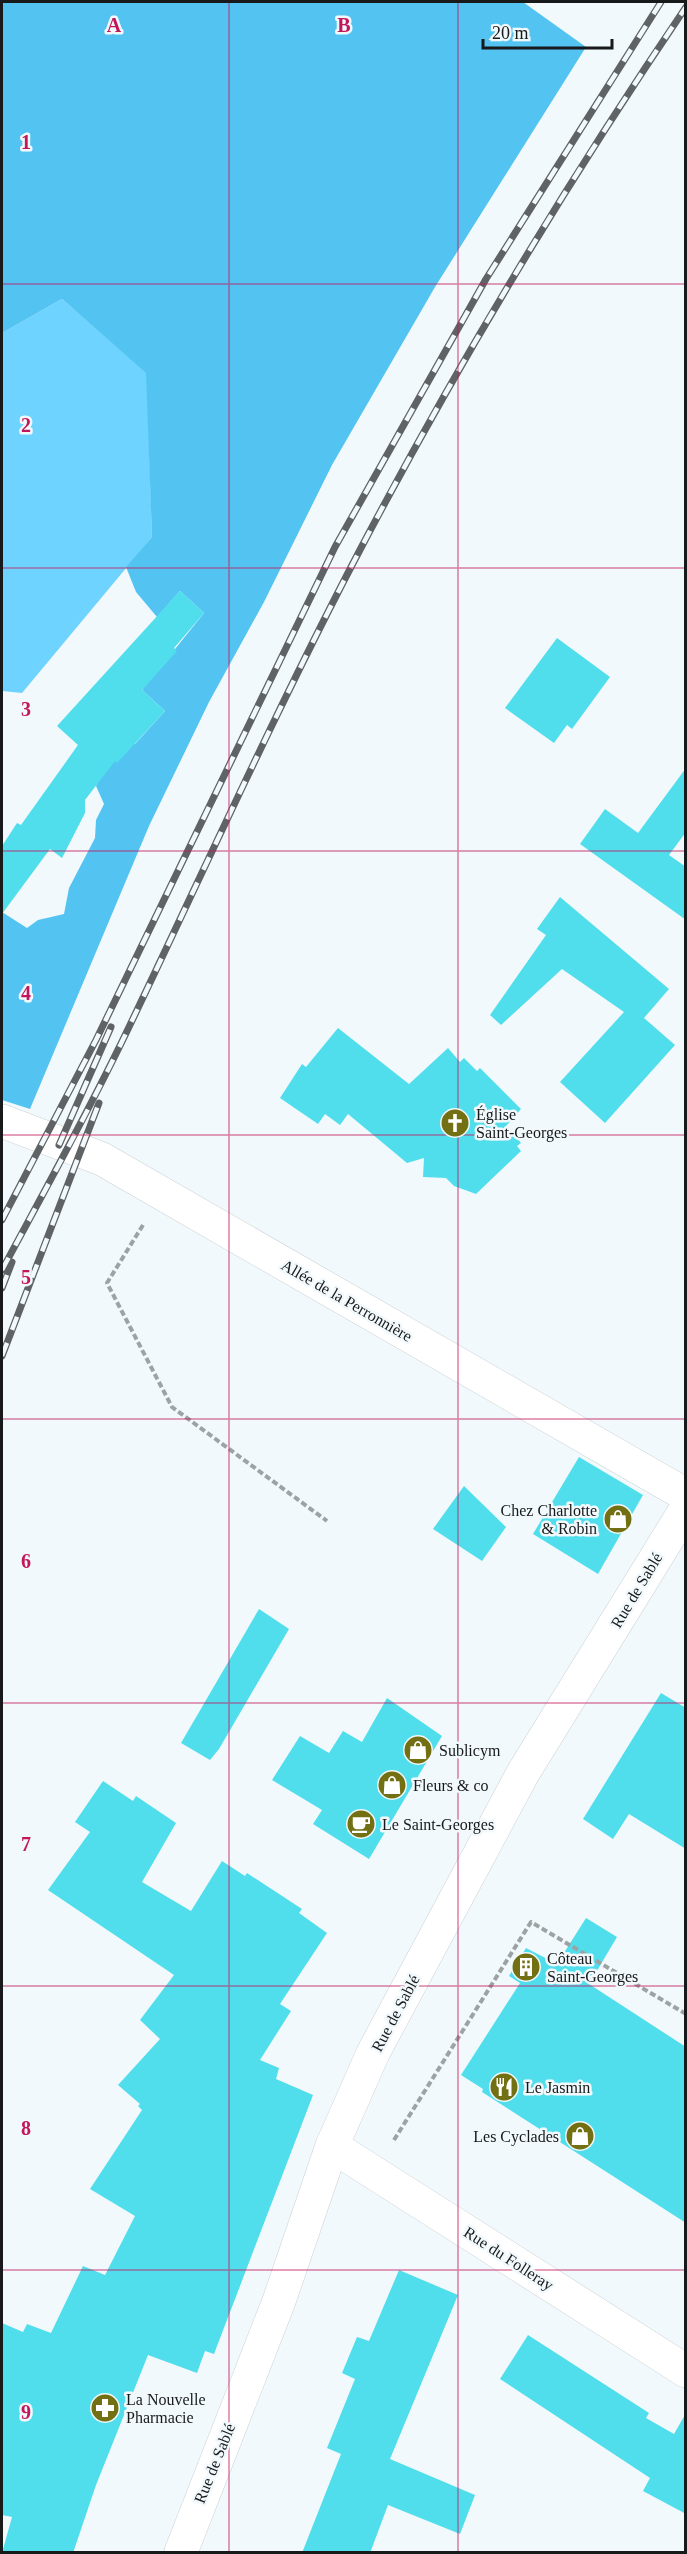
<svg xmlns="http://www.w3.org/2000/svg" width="687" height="2554" font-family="'Times New Roman',serif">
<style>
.green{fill:#6fd3ff}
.forest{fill:#53c4f2}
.building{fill:#50deec}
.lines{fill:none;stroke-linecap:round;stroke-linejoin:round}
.minor-casing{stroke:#cbd1d4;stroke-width:34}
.secondary-casing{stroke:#cbd1d4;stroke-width:34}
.path{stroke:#9da2a4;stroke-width:4;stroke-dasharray:6 3;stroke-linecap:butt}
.minor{stroke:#fff;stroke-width:33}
.secondary{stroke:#fff;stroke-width:33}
.rail-casing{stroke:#606365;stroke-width:7}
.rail{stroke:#f2f9fc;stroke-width:4.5;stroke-dasharray:14;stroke-linecap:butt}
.grid{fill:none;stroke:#c2185b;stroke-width:1.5;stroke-opacity:0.55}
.labels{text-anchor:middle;stroke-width:5;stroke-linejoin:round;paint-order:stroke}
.poi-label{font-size:16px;fill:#17191a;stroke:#f2f9fc;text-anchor:start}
.street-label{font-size:16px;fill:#17191a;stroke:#f2f9fc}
.grid-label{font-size:20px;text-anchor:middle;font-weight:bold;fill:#c2185b;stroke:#f2f9fc;stroke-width:5;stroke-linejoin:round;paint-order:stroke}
</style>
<rect width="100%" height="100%" fill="#f2f9fc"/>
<polygon class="green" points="62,299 147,373 152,537 22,693 2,691 2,333"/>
<polygon class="forest" points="2,2 523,2 586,47 435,287 332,465 264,602 209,702 149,826 30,1109 2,1100 2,912 27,928 38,920 64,914 69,888 95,838 96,820 104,804 96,786 121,732 135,744 165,711 142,690 204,613 180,591 157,617 136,592 126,567 152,537 146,373 62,299 2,333"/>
<g class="building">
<polygon points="180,591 204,613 174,648 177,651 142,690 165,711 117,763 115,761 85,800 85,813 62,858 50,849 2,914 2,846 17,823 21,825 78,745 57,726"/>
<polygon points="557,638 610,677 572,729 567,725 554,743 505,708"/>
<polygon points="686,768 686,832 669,855 686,867 686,920 580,844 605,809 638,833"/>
<polygon points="560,897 669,989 644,1018 675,1045 605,1123 560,1082 624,1012 562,969 501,1025 490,1015 546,935 537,929"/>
<polygon points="338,1028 409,1084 448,1048 460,1062 464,1058 477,1071 480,1068 521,1109 506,1126 521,1143 517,1146 521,1151 476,1194 454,1186 446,1178 423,1177 424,1158 407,1163 348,1114 340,1125 325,1114 318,1124 280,1098 302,1064 306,1067"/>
<polygon points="579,1457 643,1495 598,1574 533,1534"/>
<polygon points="464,1486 506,1527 482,1561 433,1529"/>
<polygon points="259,1609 289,1629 219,1749 210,1760 181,1743"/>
<polygon points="661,1693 686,1708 686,1849 629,1814 613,1839 583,1819"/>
<polygon points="387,1698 442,1736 369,1859 313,1824 322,1810 272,1780 300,1736 329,1753 343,1731 362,1742"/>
<polygon points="103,1781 133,1801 136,1796 176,1823 142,1882 191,1911 222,1861 245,1876 247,1873 302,1909 299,1913 327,1933 280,2004 291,2011 260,2060 279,2068 276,2079 313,2095 214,2354 205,2351 197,2373 148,2355 96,2485 73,2553 2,2553 12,2517 2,2515 2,2323 23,2332 27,2324 51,2333 83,2266 105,2275 135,2216 90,2189 142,2110 138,2106 140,2104 118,2085 160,2039 140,2020 174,1975 48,1890 90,1832 75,1822"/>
<polygon points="586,1918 617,1937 589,1984 686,2047 686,2223 482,2092 483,2089 461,2075 520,1983 509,1976 526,1948 557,1964"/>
<polygon points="399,2270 458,2295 390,2459 475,2495 460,2534 388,2505 370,2553 302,2553 341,2454 327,2448 355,2379 342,2373 357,2337 369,2341"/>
<polygon points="528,2335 649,2413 646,2418 674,2434 686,2413 686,2514 643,2491 650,2478 500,2379"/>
</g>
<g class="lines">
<g class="minor-casing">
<g id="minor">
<polyline points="2,1121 102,1159 686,1495"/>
<polyline points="332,2146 686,2371"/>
</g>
</g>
<g class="secondary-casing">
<polyline id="secondary" points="181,2552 279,2301 332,2146 373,2053 523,1773 686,1509"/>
</g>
<g class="path">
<polyline points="143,1225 107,1283 172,1407 327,1521"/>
<polyline points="394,2140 531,1922 686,2014"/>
</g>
<use href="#minor" class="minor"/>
<use href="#secondary" class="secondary"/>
<g class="rail-casing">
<g id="rail">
<polyline points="59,1145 111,1027"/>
<polyline points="2,1220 96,1040 335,547 486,279 661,2"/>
<path d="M2,1270C45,1190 90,1109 129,1027C206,866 279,704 362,546C460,360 568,181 686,7"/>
<polyline points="2,1288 12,1262"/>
<polyline points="2,1356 99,1103"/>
</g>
</g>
<use href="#rail" class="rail"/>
</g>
<path class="grid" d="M229,2V2552M458,2V2552M2,284H686M2,568H686M2,851H686M2,1135H686M2,1419H686M2,1703H686M2,1986H686M2,2270H686"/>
<defs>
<g id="church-disc" transform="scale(1.5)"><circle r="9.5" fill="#727012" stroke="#f2f9fc"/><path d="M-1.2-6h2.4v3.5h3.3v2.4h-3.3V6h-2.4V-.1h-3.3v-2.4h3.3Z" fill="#fff"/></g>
<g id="shop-disc" transform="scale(1.5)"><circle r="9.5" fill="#727012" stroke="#f2f9fc"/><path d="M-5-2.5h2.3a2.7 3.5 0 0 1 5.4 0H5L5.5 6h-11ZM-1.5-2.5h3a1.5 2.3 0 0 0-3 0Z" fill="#fff"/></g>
<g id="cafe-disc" transform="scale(1.5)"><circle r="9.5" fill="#727012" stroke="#f2f9fc"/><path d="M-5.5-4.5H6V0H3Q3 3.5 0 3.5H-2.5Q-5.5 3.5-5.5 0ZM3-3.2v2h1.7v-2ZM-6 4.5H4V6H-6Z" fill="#fff"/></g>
<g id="building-disc" transform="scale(1.5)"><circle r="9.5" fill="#727012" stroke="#f2f9fc"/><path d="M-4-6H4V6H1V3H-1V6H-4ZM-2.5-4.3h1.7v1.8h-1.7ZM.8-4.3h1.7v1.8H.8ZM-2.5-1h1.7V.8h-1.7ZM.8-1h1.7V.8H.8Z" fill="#fff"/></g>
<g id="restaurant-disc" transform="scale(1.5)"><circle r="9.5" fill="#727012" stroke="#f2f9fc"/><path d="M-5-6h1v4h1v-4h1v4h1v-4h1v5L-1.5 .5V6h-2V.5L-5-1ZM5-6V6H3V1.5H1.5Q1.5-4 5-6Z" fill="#fff"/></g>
<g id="pharmacy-disc" transform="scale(1.5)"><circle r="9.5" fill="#727012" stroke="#f2f9fc"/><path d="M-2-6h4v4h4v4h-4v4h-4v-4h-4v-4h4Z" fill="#fff"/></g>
</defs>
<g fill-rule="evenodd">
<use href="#church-disc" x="455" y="1123"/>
<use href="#shop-disc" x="618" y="1519"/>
<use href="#shop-disc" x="418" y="1750"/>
<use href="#shop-disc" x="392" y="1785"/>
<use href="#cafe-disc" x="361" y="1824"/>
<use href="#building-disc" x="526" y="1967"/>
<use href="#restaurant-disc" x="504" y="2087"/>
<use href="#shop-disc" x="580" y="2136"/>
<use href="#pharmacy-disc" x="105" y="2408"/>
</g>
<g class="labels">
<g class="poi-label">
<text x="476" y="1120">Église<tspan x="476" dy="18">Saint-Georges</tspan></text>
<text x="597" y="1516" text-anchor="end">Chez Charlotte<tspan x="597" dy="18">&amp; Robin</tspan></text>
<text x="439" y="1756">Sublicym</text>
<text x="413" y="1791">Fleurs &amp; co</text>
<text x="382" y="1830">Le Saint-Georges</text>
<text x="547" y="1964">Côteau<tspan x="547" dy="18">Saint-Georges</tspan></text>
<text x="525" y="2093">Le Jasmin</text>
<text x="559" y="2142" text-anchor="end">Les Cyclades</text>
<text x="126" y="2405">La Nouvelle<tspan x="126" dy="18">Pharmacie</tspan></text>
</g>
<g class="street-label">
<text transform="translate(347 1300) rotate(30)" y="6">Allée de la Perronnière</text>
<text transform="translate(636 1590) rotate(-59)" y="6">Rue de Sablé</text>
<text transform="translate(395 2013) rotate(-62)" y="6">Rue de Sablé</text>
<text transform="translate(509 2258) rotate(33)" y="6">Rue du Folleray</text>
<text transform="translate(214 2463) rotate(-68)" y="6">Rue de Sablé</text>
</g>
</g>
<g class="grid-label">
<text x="114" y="32">A</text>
<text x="344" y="32">B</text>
<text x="26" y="149">1</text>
<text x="26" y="432">2</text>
<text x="26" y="716">3</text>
<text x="26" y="1000">4</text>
<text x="26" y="1284">5</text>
<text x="26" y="1568">6</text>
<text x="26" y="1851">7</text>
<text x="26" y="2135">8</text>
<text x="26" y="2419">9</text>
</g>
<rect width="687" height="2554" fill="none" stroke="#17191a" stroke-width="6"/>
<path d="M483 39v9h129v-9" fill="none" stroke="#17191a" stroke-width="3"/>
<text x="492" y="39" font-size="18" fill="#17191a" stroke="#f2f9fc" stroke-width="4.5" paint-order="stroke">20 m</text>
</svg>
